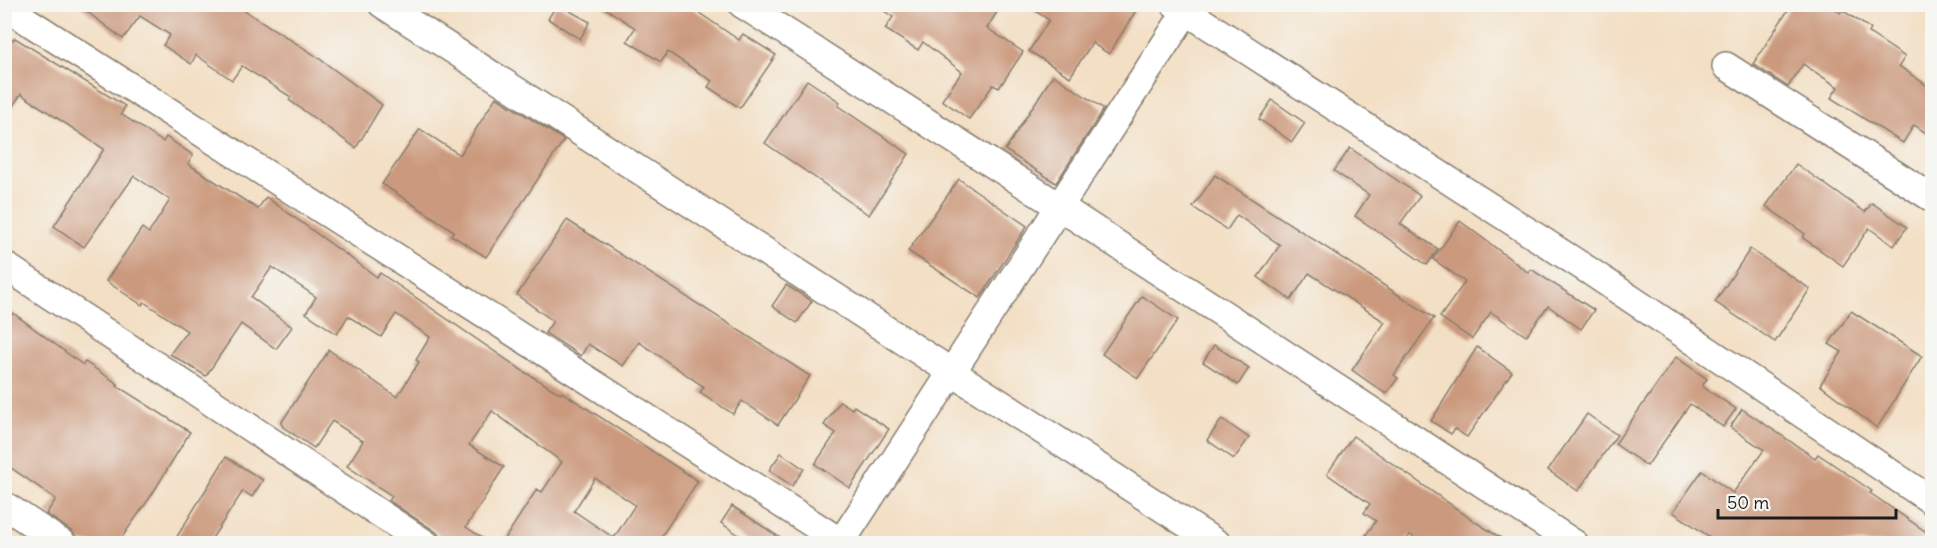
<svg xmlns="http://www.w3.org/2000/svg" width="1937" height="548" font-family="Delius,sans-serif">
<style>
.building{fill:#cb997d;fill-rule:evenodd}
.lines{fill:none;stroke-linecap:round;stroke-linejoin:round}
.minor-casing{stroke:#887e70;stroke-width:30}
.minor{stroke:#fff;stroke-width:27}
</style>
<rect width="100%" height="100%" fill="#f6f6f2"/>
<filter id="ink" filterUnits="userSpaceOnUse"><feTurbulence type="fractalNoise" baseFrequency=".0167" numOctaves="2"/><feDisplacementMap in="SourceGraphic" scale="12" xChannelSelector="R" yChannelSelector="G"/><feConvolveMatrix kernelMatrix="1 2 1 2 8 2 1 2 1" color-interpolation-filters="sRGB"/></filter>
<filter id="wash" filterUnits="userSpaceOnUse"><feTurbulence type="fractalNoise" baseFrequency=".008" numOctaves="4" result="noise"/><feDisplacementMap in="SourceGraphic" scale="24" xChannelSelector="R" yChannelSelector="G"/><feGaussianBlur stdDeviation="1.35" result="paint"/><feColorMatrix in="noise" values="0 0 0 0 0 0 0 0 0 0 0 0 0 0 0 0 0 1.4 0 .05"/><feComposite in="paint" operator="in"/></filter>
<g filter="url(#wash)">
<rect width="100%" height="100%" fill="#f3dfc4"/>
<g id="blocks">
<g class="building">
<polygon points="77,4 234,4 313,54 382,105 356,148 289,100 291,97 242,66 232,80 196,55 191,64 163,45 170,35 140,16 123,39"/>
<polygon points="557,4 590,22 580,39 548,19"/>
<polygon points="599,4 686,4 739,40 743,34 776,55 740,108 708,87 712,81 668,52 661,62 627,41 635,28"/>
<polygon points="874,4 1002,4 987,28 1023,52 999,88 993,85 969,119 942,100 962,72 923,42 918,50 885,29 893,17"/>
<polygon points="1025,4 1123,4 1135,12 1109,54 1092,43 1070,77 1029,51 1049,20"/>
<polygon points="1792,4 1828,4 1840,13 1842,10 1871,29 1869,33 1905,57 1899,66 1932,89 1932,137 1914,125 1903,143 1831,98 1838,87 1803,64 1788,87 1753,64"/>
<path d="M4,35L13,40L15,38L125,106L121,114L163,142L166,137L193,155L188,164L222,186L258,209L266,197L377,277L380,273L523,371L561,394L562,392L698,481L657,543H502L537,489L542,492L562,462L492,411L469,445L504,467L466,527L490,543H448L435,531L389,501L392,496L347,466L363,441L332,421L314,448L283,427L281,423L329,350L397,397L419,362L416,360L430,337L396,314L381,337L348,316L337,334L306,313L316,297L272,267L251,297L292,327L276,349L241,324L206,376L170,354L187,331L144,302L142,305L106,281L142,228L149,233L170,200L134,176L84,247L54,226L104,149L21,94L4,119ZM595,478L635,505L614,538L574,511Z"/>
<polygon points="1053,75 1104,109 1056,183 1005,150"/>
<polygon points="807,80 840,102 838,106 909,154 869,215 765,143"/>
<polygon points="496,97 564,140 486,257 451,235 454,231 382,184 420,129 460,155"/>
<polygon points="1272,100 1305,123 1292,142 1259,119"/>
<polygon points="1350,148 1420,196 1400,224 1438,249 1427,265 1355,216 1369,195 1334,171"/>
<polygon points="1796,164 1865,212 1872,203 1907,227 1894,246 1869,228 1843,266 1803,238 1805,234 1766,206"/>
<polygon points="1215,175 1434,318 1394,375 1398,378 1386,394 1352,370 1385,322 1309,273 1291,300 1258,277 1280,245 1237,215 1227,230 1193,207"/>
<polygon points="959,179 1027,226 980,298 908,251"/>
<polygon points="567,220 810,376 778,425 742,401 733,414 700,392 704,387 639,342 623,366 588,344 581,356 545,333 553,321 517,295"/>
<polygon points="1460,221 1529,273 1531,269 1594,310 1581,329 1548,306 1526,336 1491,312 1472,339 1440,317 1465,282 1433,259"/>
<polygon points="1750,249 1810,289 1775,342 1715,302"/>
<polygon points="786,285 812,301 797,323 772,306"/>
<polygon points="1142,296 1178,320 1138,378 1102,354"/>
<polygon points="4,310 12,315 13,313 83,365 85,362 118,384 117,386 190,432 151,496 118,543 79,543 72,531 46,514 56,499 4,463"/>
<polygon points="1851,311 1922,356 1877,428 1820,385 1842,352 1829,344"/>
<polygon points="1214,345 1249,368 1238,385 1203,362"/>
<polygon points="1477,347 1512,372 1467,437 1455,429 1451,434 1431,421"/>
<polygon points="1676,357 1707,379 1702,386 1736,409 1723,427 1690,404 1647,466 1615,444"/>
<polygon points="840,401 852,409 854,406 889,429 850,488 815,464 836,433 824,425"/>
<polygon points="1742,409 1815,458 1818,454 1872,491 1870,493 1932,536 1932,543 1719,543 1673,512 1702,471 1733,493 1764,450 1730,427"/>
<polygon points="1587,414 1617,435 1578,491 1548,470"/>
<polygon points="1222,419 1249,438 1234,459 1207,440"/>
<polygon points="1353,436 1477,523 1509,543 1422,543 1410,535 1404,543 1360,543 1376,521 1364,513 1370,504 1327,474"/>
<polygon points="781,453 804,469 792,486 769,470"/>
<polygon points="226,457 263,480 252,497 243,491 209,543 173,543"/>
<polygon points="732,506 788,543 751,543 721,523"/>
</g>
</g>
</g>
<g filter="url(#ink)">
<use href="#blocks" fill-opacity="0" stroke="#887e70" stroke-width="1.5"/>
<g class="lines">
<g class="minor-casing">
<g id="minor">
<polyline points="382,4 1218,544"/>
<polyline points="742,4 1060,207 1575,544"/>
<polyline points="1175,4 1591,272 1932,501"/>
<polyline points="4,6 844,544"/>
<polyline points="1726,66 1932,198"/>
<polyline points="4,265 426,544"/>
<polyline points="4,505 63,544"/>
<polyline points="840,544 1191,4"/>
</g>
</g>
<use href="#minor" class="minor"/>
</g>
</g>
<rect width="1937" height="548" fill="none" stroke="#f6f6f2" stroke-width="24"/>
<path d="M1718 509v9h178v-9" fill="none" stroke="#1c1c1c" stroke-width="3"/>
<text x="1727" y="509" font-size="18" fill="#1c1c1c" stroke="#f6f6f2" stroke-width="4.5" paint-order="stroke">50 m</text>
</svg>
